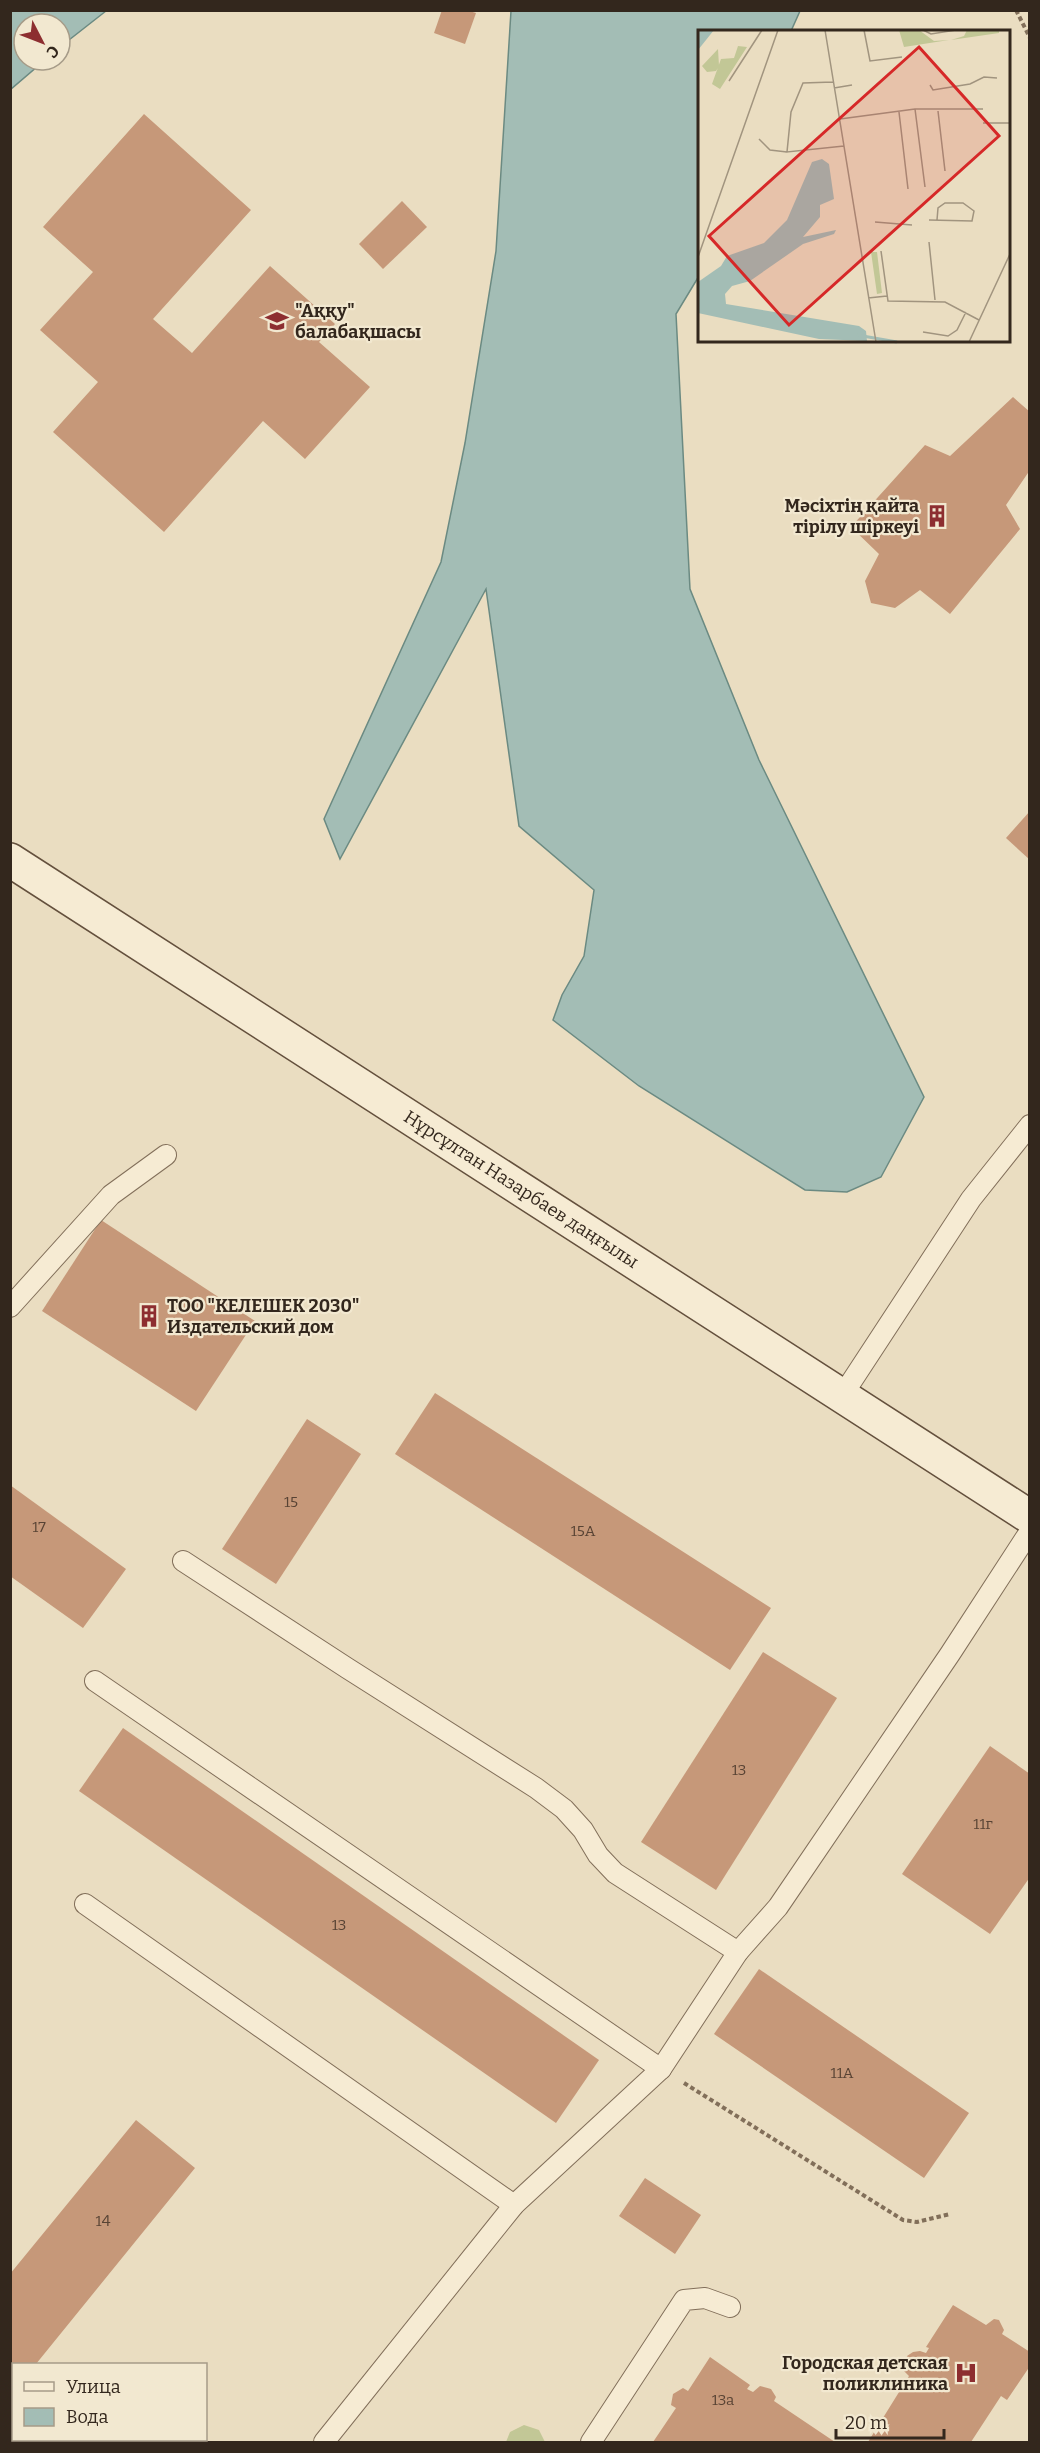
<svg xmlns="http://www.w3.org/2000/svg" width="1040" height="2453" font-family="Bitter,serif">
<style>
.green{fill:#c2c796}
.water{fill:#a3bdb5;stroke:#6b8a82;stroke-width:1.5}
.building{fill:#c69879}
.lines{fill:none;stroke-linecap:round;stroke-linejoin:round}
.service-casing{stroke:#826f5a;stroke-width:22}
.secondary-casing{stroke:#64503d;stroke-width:36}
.path{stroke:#826f5a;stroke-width:4;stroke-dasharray:4.5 3;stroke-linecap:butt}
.service{stroke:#f6ebd3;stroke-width:20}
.secondary{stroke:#f6ebd3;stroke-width:33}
.labels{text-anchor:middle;stroke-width:4.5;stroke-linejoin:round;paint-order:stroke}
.number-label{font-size:15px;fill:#584334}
.poi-label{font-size:18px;font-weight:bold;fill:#33271d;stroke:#f2e8d0;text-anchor:start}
.street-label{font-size:18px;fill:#33271d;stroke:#f2e8d0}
.inset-river{fill:none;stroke:#a3bdb5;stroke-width:3}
.inset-road{fill:none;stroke:#a1947f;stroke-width:1.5}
.view{fill:#d62828;fill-opacity:0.15;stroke:#d62828;stroke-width:3}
.inset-edge{fill:none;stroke:#33271d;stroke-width:3}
</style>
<rect width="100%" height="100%" fill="#eaddc1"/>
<polygon class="green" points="524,2425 539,2430 545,2442 506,2442 510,2432"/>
<g class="water">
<polygon points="11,10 106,10 106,11 60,47 60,24 24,24 24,60 45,60 11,89"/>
<polygon points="511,11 800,11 791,31 700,32 699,276 676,314 690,589 759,760 924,1097 881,1177 847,1192 805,1190 639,1086 553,1020 562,995 584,956 594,890 519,826 486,589 340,859 324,819 441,562 465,443 496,251"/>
</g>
<g class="building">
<polygon points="442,10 466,10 476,13 465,44 434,33"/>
<polygon points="144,114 251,210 153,319 192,353 270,266 335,324 319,342 370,387 305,459 263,421 164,532 53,432 98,382 40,330 93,272 43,227"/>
<polygon points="402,201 427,227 383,269 359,244"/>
<polygon points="1013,397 1030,412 1030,470 1006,505 1020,529 950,614 920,590 895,608 871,603 865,581 879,554 851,527 925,445 950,456"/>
<polygon points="1030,811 1030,860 1006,838"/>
<polygon points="101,1220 255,1321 196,1411 42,1311"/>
<polygon points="435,1393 771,1608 730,1670 395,1454"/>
<polygon points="307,1419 361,1454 276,1584 222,1549"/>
<polygon points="10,1485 126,1569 83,1628 10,1576"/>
<polygon points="763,1652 837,1698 716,1890 641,1842"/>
<polygon points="123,1728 599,2060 556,2123 79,1791"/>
<polygon points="990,1746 1030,1774 1030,1877 990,1934 902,1874"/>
<polygon points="759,1969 969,2113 924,2178 714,2034"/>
<polygon points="136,2120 195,2168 36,2364 14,2364 14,2392 10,2396 10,2274"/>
<polygon points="645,2178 701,2215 675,2254 619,2216"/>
<polygon points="953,2305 986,2325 994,2319 999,2320 1004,2330 1002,2334 1030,2352 1030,2366 1007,2400 1001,2396 971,2442 868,2442 909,2376 904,2371 907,2356 913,2352 920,2351 926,2353 929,2348 926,2347"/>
<polygon points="710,2357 750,2385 747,2389 753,2392 760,2386 771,2389 776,2397 774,2401 835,2442 653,2442 676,2408 671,2405 673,2394 683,2388 688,2391"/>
</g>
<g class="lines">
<g class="service-casing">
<g id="service">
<polyline points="10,1307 111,1195 166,1155"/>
<polyline points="842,1396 971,1199 1030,1125"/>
<polyline points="183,1561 347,1668 536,1788 564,1809 583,1830 598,1855 615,1873 738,1952"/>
<polyline points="95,1681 661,2069"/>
<polyline points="85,1904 514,2205"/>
<polyline points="165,2442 168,2440"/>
<polyline points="324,2442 514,2205 661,2069 738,1952 778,1907 950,1654 1030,1531"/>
<polyline points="591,2442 684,2300 705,2298 730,2307"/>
</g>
</g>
<g class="secondary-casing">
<g id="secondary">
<path id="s1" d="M10,860L1030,1517"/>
</g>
</g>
<g class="path">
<polyline points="1016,10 1030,38"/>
<polyline points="684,2083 903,2220 917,2222 950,2214"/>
</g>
<use href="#service" class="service"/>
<use href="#secondary" class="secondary"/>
</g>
<defs>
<g id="school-bare" transform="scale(1.8)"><path d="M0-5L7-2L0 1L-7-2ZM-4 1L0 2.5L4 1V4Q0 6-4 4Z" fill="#8d2e30" stroke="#f2e8d0" stroke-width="2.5" paint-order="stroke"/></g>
<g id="building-bare" transform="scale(1.8)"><path d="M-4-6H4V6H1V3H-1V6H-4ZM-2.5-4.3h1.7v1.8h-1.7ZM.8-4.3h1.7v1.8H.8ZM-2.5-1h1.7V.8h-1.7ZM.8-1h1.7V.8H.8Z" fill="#8d2e30" stroke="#f2e8d0" stroke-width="2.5" paint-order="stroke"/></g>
<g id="hospital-bare" transform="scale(1.8)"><path d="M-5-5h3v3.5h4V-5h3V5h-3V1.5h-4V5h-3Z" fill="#8d2e30" stroke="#f2e8d0" stroke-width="2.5" paint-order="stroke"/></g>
</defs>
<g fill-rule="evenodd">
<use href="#school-bare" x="277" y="321"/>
<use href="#building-bare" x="937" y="516"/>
<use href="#building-bare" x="149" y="1316"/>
<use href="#hospital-bare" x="966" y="2373"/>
</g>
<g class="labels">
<g class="number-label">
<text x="291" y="1507">15</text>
<text x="39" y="1532">17</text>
<text x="583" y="1536">15А</text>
<text x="739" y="1775">13</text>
<text x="983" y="1829">11г</text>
<text x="339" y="1930">13</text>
<text x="842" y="2078">11А</text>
<text x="103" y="2226">14</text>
<text x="723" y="2405">13а</text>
</g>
<g class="poi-label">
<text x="295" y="317">"Аққу"<tspan x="295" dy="21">балабақшасы</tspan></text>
<text x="919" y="512" text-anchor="end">Мәсіхтің қайта<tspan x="919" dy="21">тірілу шіркеуі</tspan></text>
<text x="167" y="1312">ТОО "КЕЛЕШЕК 2030"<tspan x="167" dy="21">Издательский дом</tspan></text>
<text x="948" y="2369" text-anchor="end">Городская детская<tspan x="948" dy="21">поликлиника</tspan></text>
</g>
<g class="street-label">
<text dy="6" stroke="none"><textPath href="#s1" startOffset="608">Нұрсұлтан Назарбаев даңғылы</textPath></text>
</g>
</g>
<g transform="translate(698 30)">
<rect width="312" height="312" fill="#eaddc1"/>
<path d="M201,0H221L236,11L251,10L206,17ZM269,0H301V3L253,10L266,6ZM40,16L49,17L22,59L14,54L23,29L36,28ZM20,19L21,36L18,41L9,42L4,36ZM173,222H179L184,263L179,264Z" fill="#c2c796"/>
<path d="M0,0H16L0,20ZM124,129L131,134L136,169L122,175V187L105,207L138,200L136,204L105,214L52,251L34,256L27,264L28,274L161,296L168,301L169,311L121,309L0,283V252L23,236L29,226L66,213L89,190L114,132Z" fill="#a3bdb5"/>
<path class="inset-river" d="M159,305L199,312"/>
<path class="inset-road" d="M127,0L178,312M166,0L172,31L204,27M225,0L233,4L258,0M31,51L64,0M135,52L105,53L93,82L89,122L146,116M232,55L235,60L272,54L286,47L299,48M136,58L154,55M217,79L227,157M240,81L247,141M201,82L210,159M142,89L217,79H285M285,93H312M61,109L72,120L89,122M231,190L274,191L276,181L265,173H247L240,178L239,190M177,192L214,195M231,212L237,270M183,221L190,271L247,272L281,290M0,227L80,0M170,268L189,266M225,302L250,306L259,300L268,282M271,312L312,224"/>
<path class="view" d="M221,17L301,106L91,295L11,206Z"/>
<rect width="312" height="312" class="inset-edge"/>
</g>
<rect width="1040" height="2453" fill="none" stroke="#33271d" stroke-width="24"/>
<rect x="12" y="2363" width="195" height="78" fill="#f2e8d0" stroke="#a69b88" stroke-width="1.5"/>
<rect x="24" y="2382" width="30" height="9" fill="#f6ebd3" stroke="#a69b88" stroke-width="1.5"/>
<text x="66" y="2393" font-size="18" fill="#33271d">Улица</text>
<rect x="24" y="2408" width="30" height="18" fill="#a3bdb5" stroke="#a69b88" stroke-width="1.5"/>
<text x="66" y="2423" font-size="18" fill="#33271d">Вода</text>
<g transform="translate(42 42) rotate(132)"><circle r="28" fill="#f2e8d0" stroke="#a69b88" stroke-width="1.5"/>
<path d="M0-4.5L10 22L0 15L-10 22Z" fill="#8d2e30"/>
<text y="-9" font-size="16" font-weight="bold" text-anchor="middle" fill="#33271d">С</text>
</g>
<path d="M836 2429v9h108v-9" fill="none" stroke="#33271d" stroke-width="3"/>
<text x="845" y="2429" font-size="18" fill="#33271d" stroke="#f2e8d0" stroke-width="4.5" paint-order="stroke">20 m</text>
</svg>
